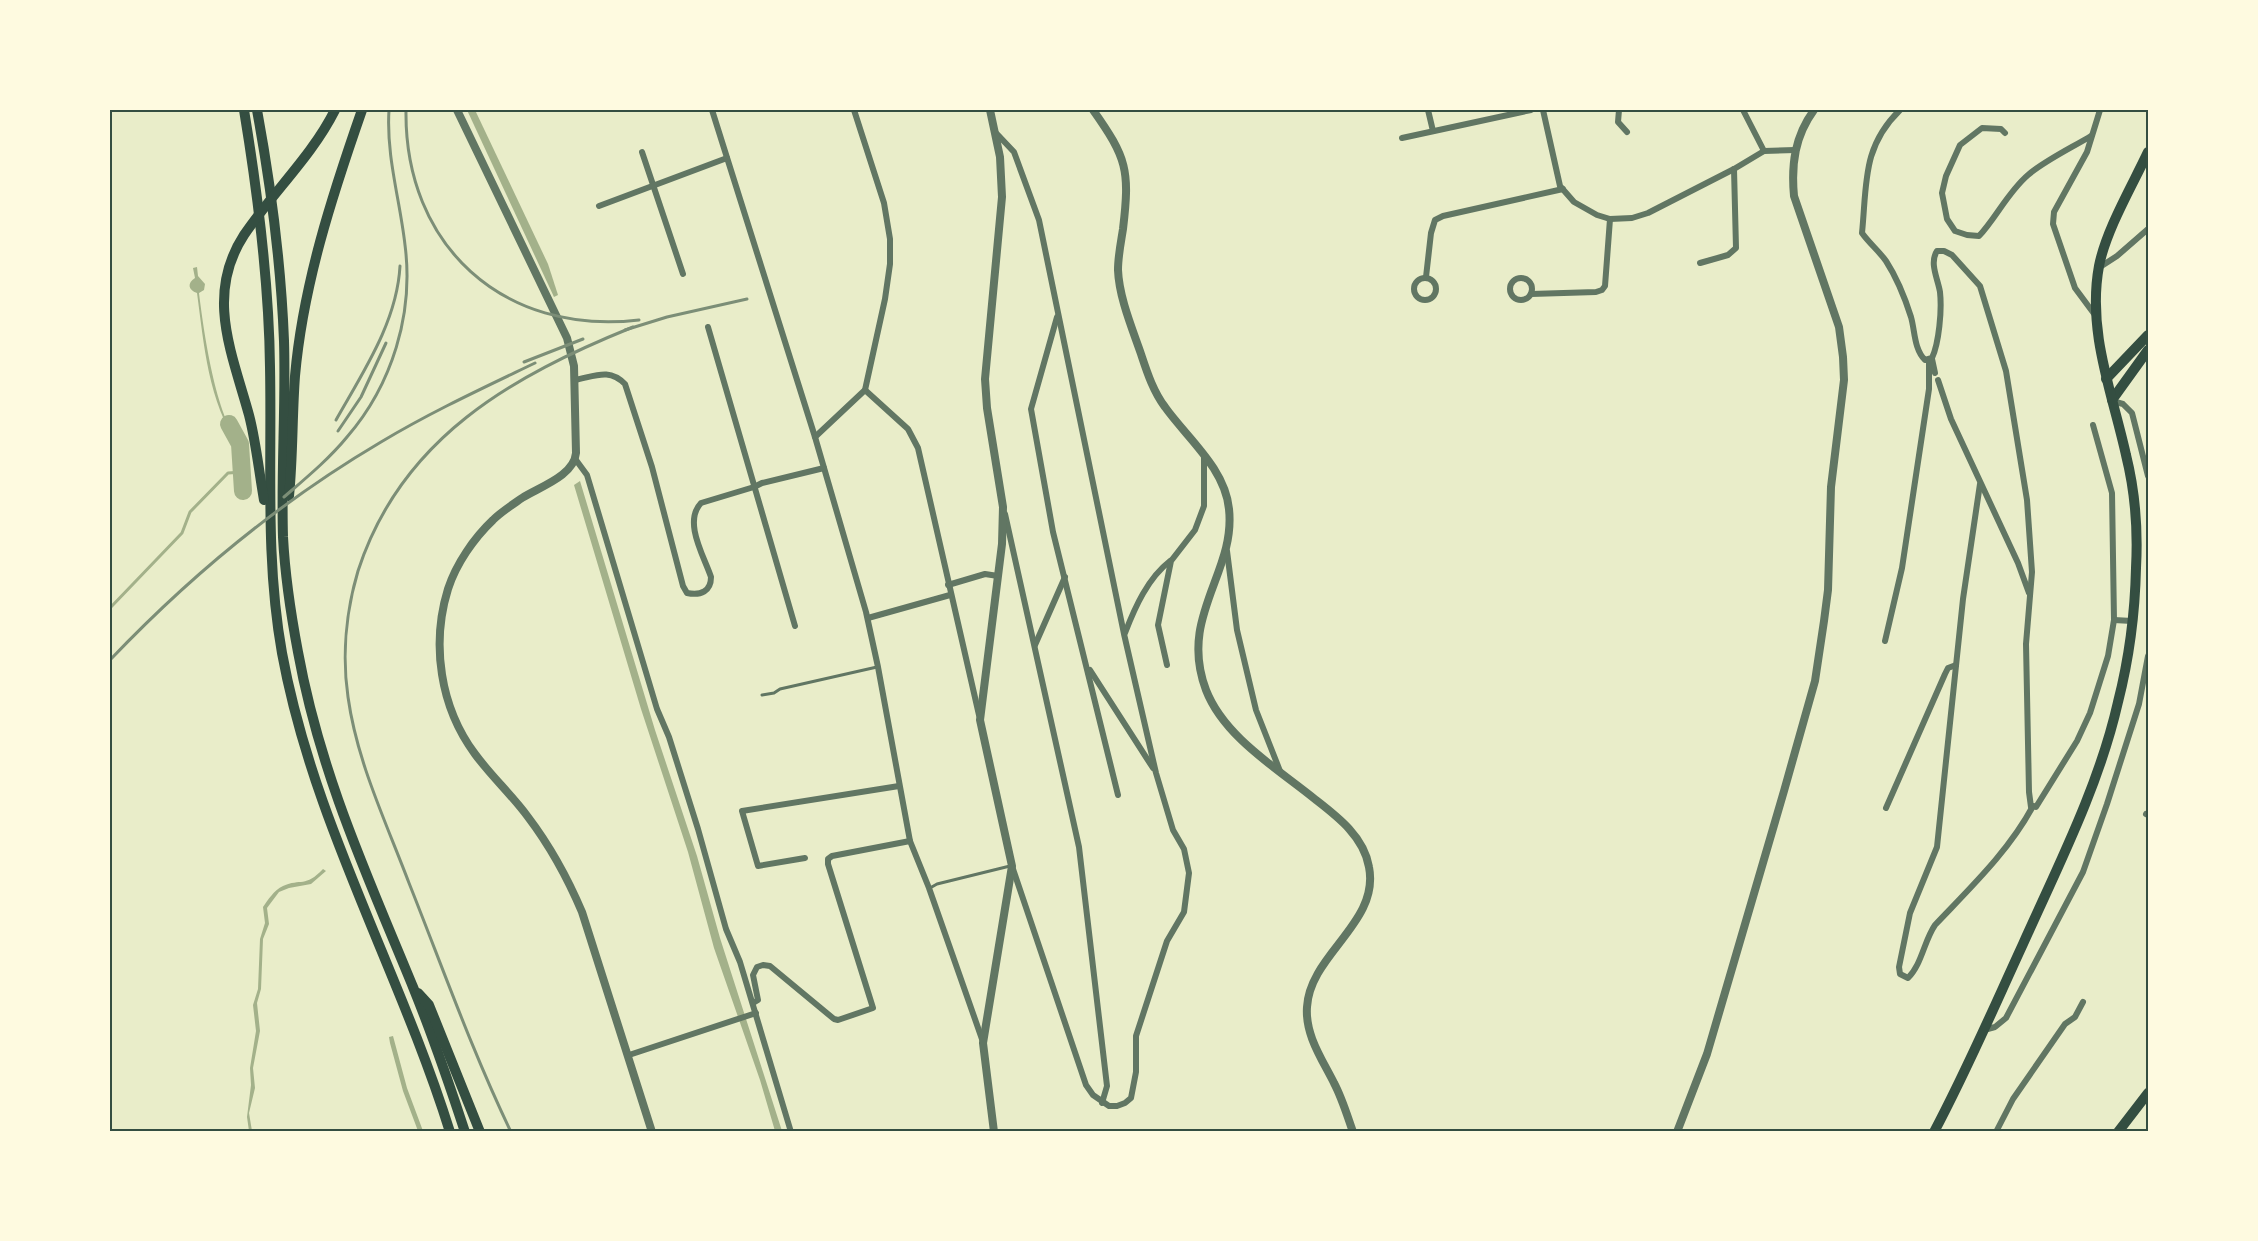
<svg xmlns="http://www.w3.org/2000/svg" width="2258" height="1241" font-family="'DM Sans',sans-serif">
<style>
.water{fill:#a3b18a}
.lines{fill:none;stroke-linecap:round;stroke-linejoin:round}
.stream{stroke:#a3b18a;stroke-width:3}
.river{stroke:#a3b18a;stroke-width:18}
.service{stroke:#617663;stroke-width:3}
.minor{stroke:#617663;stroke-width:6}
.tertiary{stroke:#617663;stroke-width:8}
.primary{stroke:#344e41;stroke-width:10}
.trunk{stroke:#344e41;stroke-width:10}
.rail{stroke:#7c8e77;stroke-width:3}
.neatline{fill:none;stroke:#344e41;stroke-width:2}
</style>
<rect width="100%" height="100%" fill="#e9edc9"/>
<g class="water">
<polygon points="467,110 475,110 548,264 558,295 554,297"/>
<path d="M197,267L198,276L205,284L204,290L199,293C203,326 216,422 241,443L239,446C208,402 204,344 197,293C188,290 187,283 195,278L193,268Z"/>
<polygon points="580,481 655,730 697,856 720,938 782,1131 775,1131 760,1080 714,948 688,852 641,709 574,485"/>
<path d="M323,869L326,871L311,884L289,888L279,892L267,908L269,924L263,939L261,989L257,1003L260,1031L253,1068L255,1088L249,1113L252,1131H249L247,1117L251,1085L250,1068L256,1031L253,1005L258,989L260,939L265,923L263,907C268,900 274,890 283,886C301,878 305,888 323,869Z"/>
<polygon points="393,1036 407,1088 423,1131 418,1131 403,1091 390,1043 389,1037"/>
</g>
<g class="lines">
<polyline class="stream" points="110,608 182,533 190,512 228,473 243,472"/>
<polyline class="river" points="229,424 240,444 243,491"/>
<g class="service">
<polyline points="762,695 774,693 780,689 877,667"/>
<polyline points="930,888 937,884 1010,866"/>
</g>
<g class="minor">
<polyline points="712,110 815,437 866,612 878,667 910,841 929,888 983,1042"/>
<polyline points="1428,110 1433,131"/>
<polyline points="1543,110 1560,186 1574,202 1597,215 1610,219 1632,218 1648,213 1734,169 1764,151 1795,150"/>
<polyline points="1619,110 1618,122 1627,132"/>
<polyline points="1743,110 1764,151"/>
<path d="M1900,110C1862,147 1867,183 1862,233C1869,243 1879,251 1886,261C1897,278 1905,298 1911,317C1915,331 1914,349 1925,360L1932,358C1939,343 1942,310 1940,292C1938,279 1929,263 1937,251H1944L1952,255L1980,286L2006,371L2027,500L2032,572L2026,644L2029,792L2031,807L2033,806"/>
<path d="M2005,133L2001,129L1982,128L1960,145L1946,176L1942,193L1947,219L1955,231L1967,235L1979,236C1996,218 2008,192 2028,175C2044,161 2073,147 2091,136"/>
<polyline points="997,134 1014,152 1039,220 1124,634 1156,773 1173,830 1184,849 1189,873 1184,912 1167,941 1136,1036 1136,1072 1131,1098 1125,1103 1117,1106 1109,1106 1093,1095 1086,1085 1012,866"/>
<polyline points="1402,138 1531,110"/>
<polyline points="642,152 683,274"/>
<polyline points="599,206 727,158"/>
<polyline points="1700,263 1728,255 1736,248 1734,169"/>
<polyline points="2100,267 2117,256 2148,229"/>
<polyline points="1426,277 1431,233 1435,220 1443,216 1563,189"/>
<circle cx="1425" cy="289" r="11"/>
<circle cx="1521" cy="289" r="11"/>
<polyline points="1531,294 1596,292 1602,290 1605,286 1610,219"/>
<polyline points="2095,315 2075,288 2053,224 2054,212 2087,152 2100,110"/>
<polyline points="1057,317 1031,409 1053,532 1118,795"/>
<polyline points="708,327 795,626"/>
<polyline points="1932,359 1935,373"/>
<path d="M575,380C596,376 609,368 625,384L652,467L683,586L687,593C701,596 711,591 711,577C704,556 683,522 701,503L754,487L762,483L824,468"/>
<polyline points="1938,380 1951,419 2018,563 2029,593"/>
<polyline points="865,390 908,429 918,448 979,715"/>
<polyline points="2112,401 2123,404 2132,413 2148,476"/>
<polyline points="815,437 865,390 885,299 890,264 890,239 884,203 854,110"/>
<polyline points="576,460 587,475 657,709 669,737 698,829 726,929 740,962 791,1132"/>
<path d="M1980,484L1963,599L1937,847L1910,913L1899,967L1900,974L1908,978C1922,964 1924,941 1935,925C1970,888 2009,851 2033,806L2036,807L2077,741L2090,713L2108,656L2114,620L2112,493L2093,425"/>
<polyline points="1005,514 1079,847 1107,1086 1102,1103"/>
<polyline points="1227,551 1237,630 1256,710 1280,771"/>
<polyline points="948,585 985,574 998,576"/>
<polyline points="868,618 950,595"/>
<polyline points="2114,620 2132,621"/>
<path d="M1125,633C1135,607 1148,578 1170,561"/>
<polyline points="1885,641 1902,568 1929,389 1929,360"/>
<polyline points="1035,645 1065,577"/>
<polyline points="1167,665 1158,625 1171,561 1195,530 1204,506 1204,456"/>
<polyline points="1090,670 1153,768"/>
<polyline points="1886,808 1945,674 1948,668 1956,665"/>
<polyline points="2146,814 2148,815"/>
<polyline points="805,858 758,866 742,811 899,786"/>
<polyline points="753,1003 758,1000 753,975 757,967 763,965 770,966 834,1019 838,1020 873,1008 828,864 828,859 832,856 910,841"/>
<polyline points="1984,1030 1995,1027 2006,1018 2083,872 2107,804 2139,704 2148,656"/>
<polyline points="629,1055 756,1013"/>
<polyline points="1996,1132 2013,1099 2065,1024 2075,1017 2083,1002"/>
</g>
<g class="tertiary">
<path d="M457,110L567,338L574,366L576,453C574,476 539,487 522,498C512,505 501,512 493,520C474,538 456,564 448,589C431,644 440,707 475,754C491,776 512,795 528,817C550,846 568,879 582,912L652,1132"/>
<polyline points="990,110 1000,157 1002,197 985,379 987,408 1003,507 1002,544 980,720 1012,866 983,1043 994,1132"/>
<path d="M1093,110C1127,158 1130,170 1123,229C1121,242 1118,256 1118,270C1119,297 1132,328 1141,354C1147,372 1153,391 1165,407C1187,438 1225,468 1229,509C1236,573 1178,616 1206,690C1224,737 1278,769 1316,800C1338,817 1364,837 1369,867C1380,923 1310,954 1307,1007C1305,1035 1322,1059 1334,1083C1342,1098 1347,1115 1353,1132"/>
<path d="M1677,1132L1707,1054L1784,791L1815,681L1824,621L1828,590L1831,487L1844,380L1843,357L1839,327L1794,196C1791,164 1795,136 1814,110"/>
</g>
<g class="primary">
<polyline points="2106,379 2148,335"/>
<polyline points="2112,400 2148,350"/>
<path d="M1934,1132C1967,1070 1994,1007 2023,944C2058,866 2099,786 2118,702C2129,659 2135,613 2136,568C2138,531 2135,491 2126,455C2112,392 2087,331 2099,266C2106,230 2132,186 2148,152"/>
<polyline points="2118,1132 2148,1093"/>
</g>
<g class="trunk">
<path d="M244,110C258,195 269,281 270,367C272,463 265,558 282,653C313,822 399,969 450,1132"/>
<path d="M257,110C271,186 281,263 284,341C286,406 281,471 283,537C285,575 291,615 298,652C320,773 367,875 413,987C432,1034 449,1083 465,1132"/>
<path d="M289,496C293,456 292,416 295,376C303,285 332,196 362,110"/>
<path d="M264,500C259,472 256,442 249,415C232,353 205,295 244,235C273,192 312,156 335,110"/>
<polyline points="418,993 429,1005 480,1132"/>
</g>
<g class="rail">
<path d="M406,110C404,245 503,336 639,320"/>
<polyline points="625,330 667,317 747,299"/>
<polyline points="524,362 583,339"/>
<path d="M336,420C363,372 397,322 400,266"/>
<polyline points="338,431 361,397 386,343"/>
<path d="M284,497C306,478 329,459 347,437C392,385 414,314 405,245C400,200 386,156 389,110"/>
<path d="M110,660C190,576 281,501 381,442C431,412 483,388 535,363"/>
<path d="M511,1132C472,1051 442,966 409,883C386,822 357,762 348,697C342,656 346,611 358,571C401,438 512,376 633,327"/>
</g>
</g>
<rect width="2258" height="1241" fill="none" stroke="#fefae0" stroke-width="222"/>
<rect x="111" y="111" width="2036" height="1019" class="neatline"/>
</svg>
